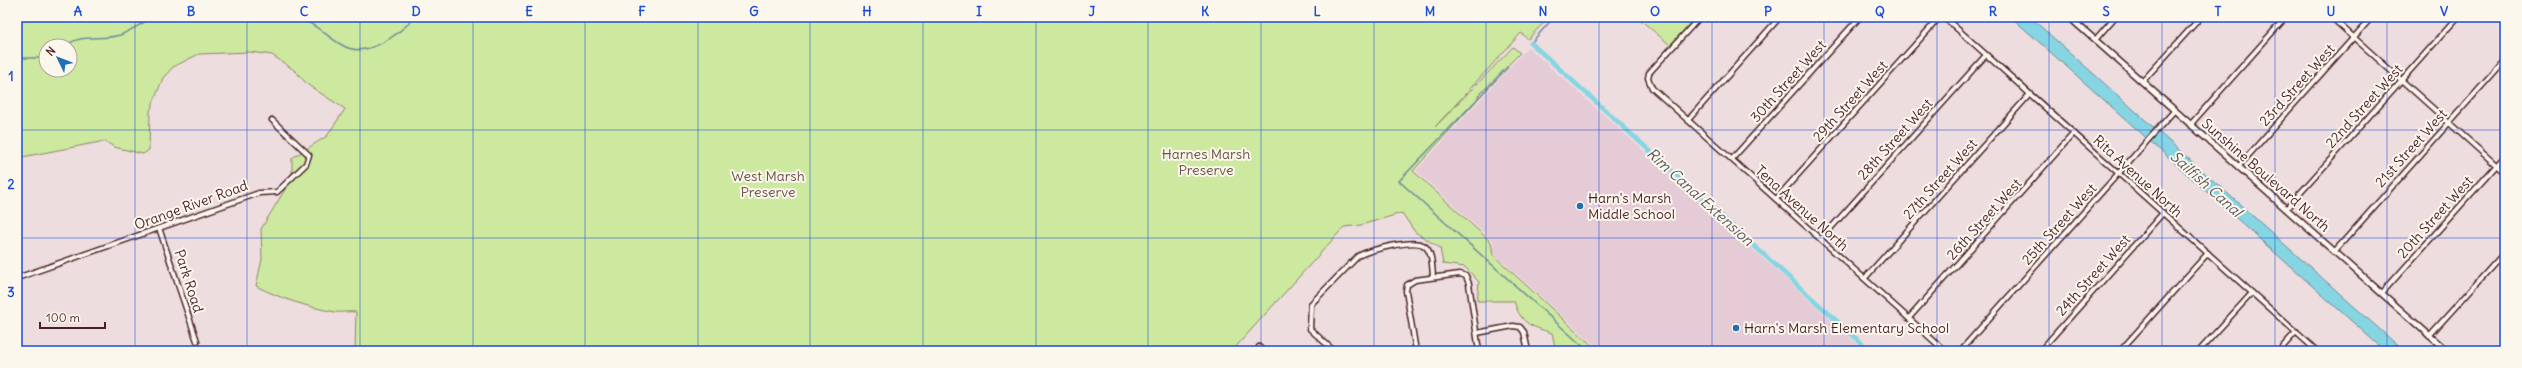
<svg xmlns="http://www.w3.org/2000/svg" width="2522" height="368" font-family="Delius,sans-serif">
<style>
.built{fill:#e5cbd6}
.green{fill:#cce99f;stroke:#8b8465;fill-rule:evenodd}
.water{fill:#86d5e3;stroke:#6e8c99}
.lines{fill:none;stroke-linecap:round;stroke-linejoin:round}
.stream{stroke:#6e8c99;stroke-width:1.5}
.canal{stroke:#86d5e3;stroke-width:4.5}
.minor-casing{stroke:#4a1f2b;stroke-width:7}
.tertiary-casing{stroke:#4a1f2b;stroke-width:8}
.minor{stroke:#fbf7ec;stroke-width:4}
.tertiary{stroke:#fbf7ec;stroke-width:5}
.grid{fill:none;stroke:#1d4ed8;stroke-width:1;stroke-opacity:0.55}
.poi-dot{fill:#1f6fb2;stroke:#fbf7ec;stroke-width:1.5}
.labels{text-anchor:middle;stroke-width:4;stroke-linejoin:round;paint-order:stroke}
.street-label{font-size:14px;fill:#4a1f2b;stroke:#fbf7ec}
.park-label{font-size:14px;fill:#6a5248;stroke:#fbf7ec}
.poi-label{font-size:14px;fill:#4a1f2b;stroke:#fbf7ec;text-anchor:start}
.water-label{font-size:15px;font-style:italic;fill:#5c5662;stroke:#fbf7ec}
.neatline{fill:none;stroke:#1d4ed8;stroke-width:1.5}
.grid-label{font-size:13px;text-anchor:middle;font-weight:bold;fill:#1d4ed8}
</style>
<rect width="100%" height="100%" fill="#eedddf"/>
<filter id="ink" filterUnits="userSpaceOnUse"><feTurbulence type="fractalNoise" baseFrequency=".025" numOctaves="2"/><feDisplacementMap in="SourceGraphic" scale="8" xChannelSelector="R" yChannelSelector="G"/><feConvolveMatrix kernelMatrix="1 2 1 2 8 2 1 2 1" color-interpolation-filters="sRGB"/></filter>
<g filter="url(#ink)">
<polygon class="built" points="1528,47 1782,275 1865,351 1601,351 1494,254 1493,241 1416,171"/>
<g class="green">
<path d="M17,17H1549L1528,39L1521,33L1435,127L1513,47L1520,53L1478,96L1477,100L1413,171L1491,242L1493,255L1598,351H1556L1552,333C1530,326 1521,324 1514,301H1477L1479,282L1465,267L1443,264L1440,248L1415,232L1402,213L1361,225L1344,227L1232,351H355L356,312C350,311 342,313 335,312C308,307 281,299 256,286L262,259L261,229L292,178V158L327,136L345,109L308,85L294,70L272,55L250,52L199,54L173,67L163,78L150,111L149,150L143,154L114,147L105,141L17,158ZM46,46H70V70H46Z"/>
<polygon points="1637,17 1696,17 1670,45"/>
</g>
<polygon class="water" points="2011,17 2030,17 2404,351 2385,351"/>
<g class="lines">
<g class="stream">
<path d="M294,17C315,22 324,35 342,45C366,60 398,35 415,17"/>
<polyline points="1531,43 1554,17"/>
<path d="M66,46C80,33 102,41 120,35C131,31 142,23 153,17"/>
<polyline points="17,58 46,58"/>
<polyline points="1508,67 1399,181 1588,351"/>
</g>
<polyline class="canal" points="1531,43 1870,351"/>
<g class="minor-casing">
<g id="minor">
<polyline points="1700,17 1649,73 1648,78 1652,88 1945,351"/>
<polyline points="1944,17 2317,351"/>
<polyline points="2331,17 2505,173"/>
<polyline points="2095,40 2115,17"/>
<polyline points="2142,82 2201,17"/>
<polyline points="1688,120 1780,17"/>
<polyline points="2190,125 2286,17"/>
<polyline points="1732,159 1860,17"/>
<polyline points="2238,167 2372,17"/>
<polyline points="1776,199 1940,17"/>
<polyline points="2286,209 2458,17"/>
<polyline points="159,228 197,341"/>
<polyline points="1821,239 1986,55"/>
<polyline points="2334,252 2505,60"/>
<polyline points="17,278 259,193 277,192 306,164 309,155 272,120"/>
<polyline points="1865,278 2030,94"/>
<polyline points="2382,293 2505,156"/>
<polyline points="1909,318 2074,133"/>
<polyline points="1477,333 1513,326 1520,327 1524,332 1528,351"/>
<polyline points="2429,336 2505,252"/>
<polyline points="1259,347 1263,351"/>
<path d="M1334,351L1310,329L1311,304L1358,256C1369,250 1412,239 1423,245C1433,250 1432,268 1433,277"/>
<polyline points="1416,351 1406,291 1407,285 1415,280 1460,274 1466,276 1469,284 1479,351"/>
<polyline points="1960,351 2174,111"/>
<polyline points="2040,351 2163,213"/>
<polyline points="2120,351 2208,253"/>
<polyline points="2199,351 2252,293"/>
<polyline points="2279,351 2296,332"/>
<polyline points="2502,351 2505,348"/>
</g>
</g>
<g class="tertiary-casing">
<polyline id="tertiary" points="2069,17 2447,351"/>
</g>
<use href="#minor" class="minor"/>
<use href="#tertiary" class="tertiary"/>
</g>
</g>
<path class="grid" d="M135,17V351M247,17V351M360,17V351M473,17V351M585,17V351M698,17V351M810,17V351M923,17V351M1036,17V351M1148,17V351M1261,17V351M1374,17V351M1486,17V351M1599,17V351M1712,17V351M1824,17V351M1937,17V351M2049,17V351M2162,17V351M2275,17V351M2387,17V351M17,130H2505M17,238H2505"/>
<g class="poi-dot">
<circle cx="1580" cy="206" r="4"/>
<circle cx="1736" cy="328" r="4"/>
</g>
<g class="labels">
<g class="street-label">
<text transform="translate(1788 81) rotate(-48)" y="5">30th Street West</text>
<text transform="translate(2297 85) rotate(-48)" y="5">23rd Street West</text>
<text transform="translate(1850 101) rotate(-48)" y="5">29th Street West</text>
<text transform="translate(2364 106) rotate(-48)" y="5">22nd Street West</text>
<text transform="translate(1895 139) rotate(-48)" y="5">28th Street West</text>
<text transform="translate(2411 148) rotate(-48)" y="5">21st Street West</text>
<text transform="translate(2266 175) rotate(41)" y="5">Sunshine Boulevard North</text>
<text transform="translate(2138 176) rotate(42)" y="5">Rita Avenue North</text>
<text transform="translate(1940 179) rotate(-48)" y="5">27th Street West</text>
<text transform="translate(191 205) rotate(-20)" y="5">Orange River Road</text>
<text transform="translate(1802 208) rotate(42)" y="5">Tena Avenue North</text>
<text transform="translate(2435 217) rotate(-48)" y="5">20th Street West</text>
<text transform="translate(1984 219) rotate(-48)" y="5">26th Street West</text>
<text transform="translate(2059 224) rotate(-48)" y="5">25th Street West</text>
<text transform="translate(2093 275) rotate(-48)" y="5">24th Street West</text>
<text transform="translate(189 281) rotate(72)" y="5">Park Road</text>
</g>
<g class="park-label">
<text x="1206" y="159">Harnes Marsh<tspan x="1206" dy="16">Preserve</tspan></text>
<text x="768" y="181">West Marsh<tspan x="768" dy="16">Preserve</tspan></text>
</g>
<g class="poi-label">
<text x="1588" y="203">Harn's Marsh<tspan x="1588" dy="16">Middle School</tspan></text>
<text x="1744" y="333">Harn's Marsh Elementary School</text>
</g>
<g class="water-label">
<text transform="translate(2206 184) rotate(42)" y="5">Sailfish Canal</text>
<text transform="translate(1700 197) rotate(42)" y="5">Rim Canal Extension</text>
</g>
</g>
<rect width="2522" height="368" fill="none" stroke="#fbf7ec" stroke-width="44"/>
<g transform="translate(58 58) rotate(313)"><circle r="19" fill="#fbf7ec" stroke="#b4a19f"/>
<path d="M0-3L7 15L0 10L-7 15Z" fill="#1f6fb2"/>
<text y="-6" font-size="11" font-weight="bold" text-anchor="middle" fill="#4a1f2b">N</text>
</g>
<path d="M40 322v6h65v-6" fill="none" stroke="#4a1f2b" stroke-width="2"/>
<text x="46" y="322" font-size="12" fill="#4a1f2b" stroke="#fbf7ec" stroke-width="3" paint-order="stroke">100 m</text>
<rect x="22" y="22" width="2478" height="324" class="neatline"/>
<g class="grid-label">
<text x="78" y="16">A</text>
<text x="191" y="16">B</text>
<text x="304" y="16">C</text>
<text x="416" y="16">D</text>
<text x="529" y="16">E</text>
<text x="642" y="16">F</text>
<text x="754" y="16">G</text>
<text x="867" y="16">H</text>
<text x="979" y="16">I</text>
<text x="1092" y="16">J</text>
<text x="1205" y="16">K</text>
<text x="1317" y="16">L</text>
<text x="1430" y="16">M</text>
<text x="1543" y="16">N</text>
<text x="1655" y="16">O</text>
<text x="1768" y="16">P</text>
<text x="1880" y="16">Q</text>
<text x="1993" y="16">R</text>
<text x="2106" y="16">S</text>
<text x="2218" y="16">T</text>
<text x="2331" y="16">U</text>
<text x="2444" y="16">V</text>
<text x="11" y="81">1</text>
<text x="11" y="189">2</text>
<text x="11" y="297">3</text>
</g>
</svg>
